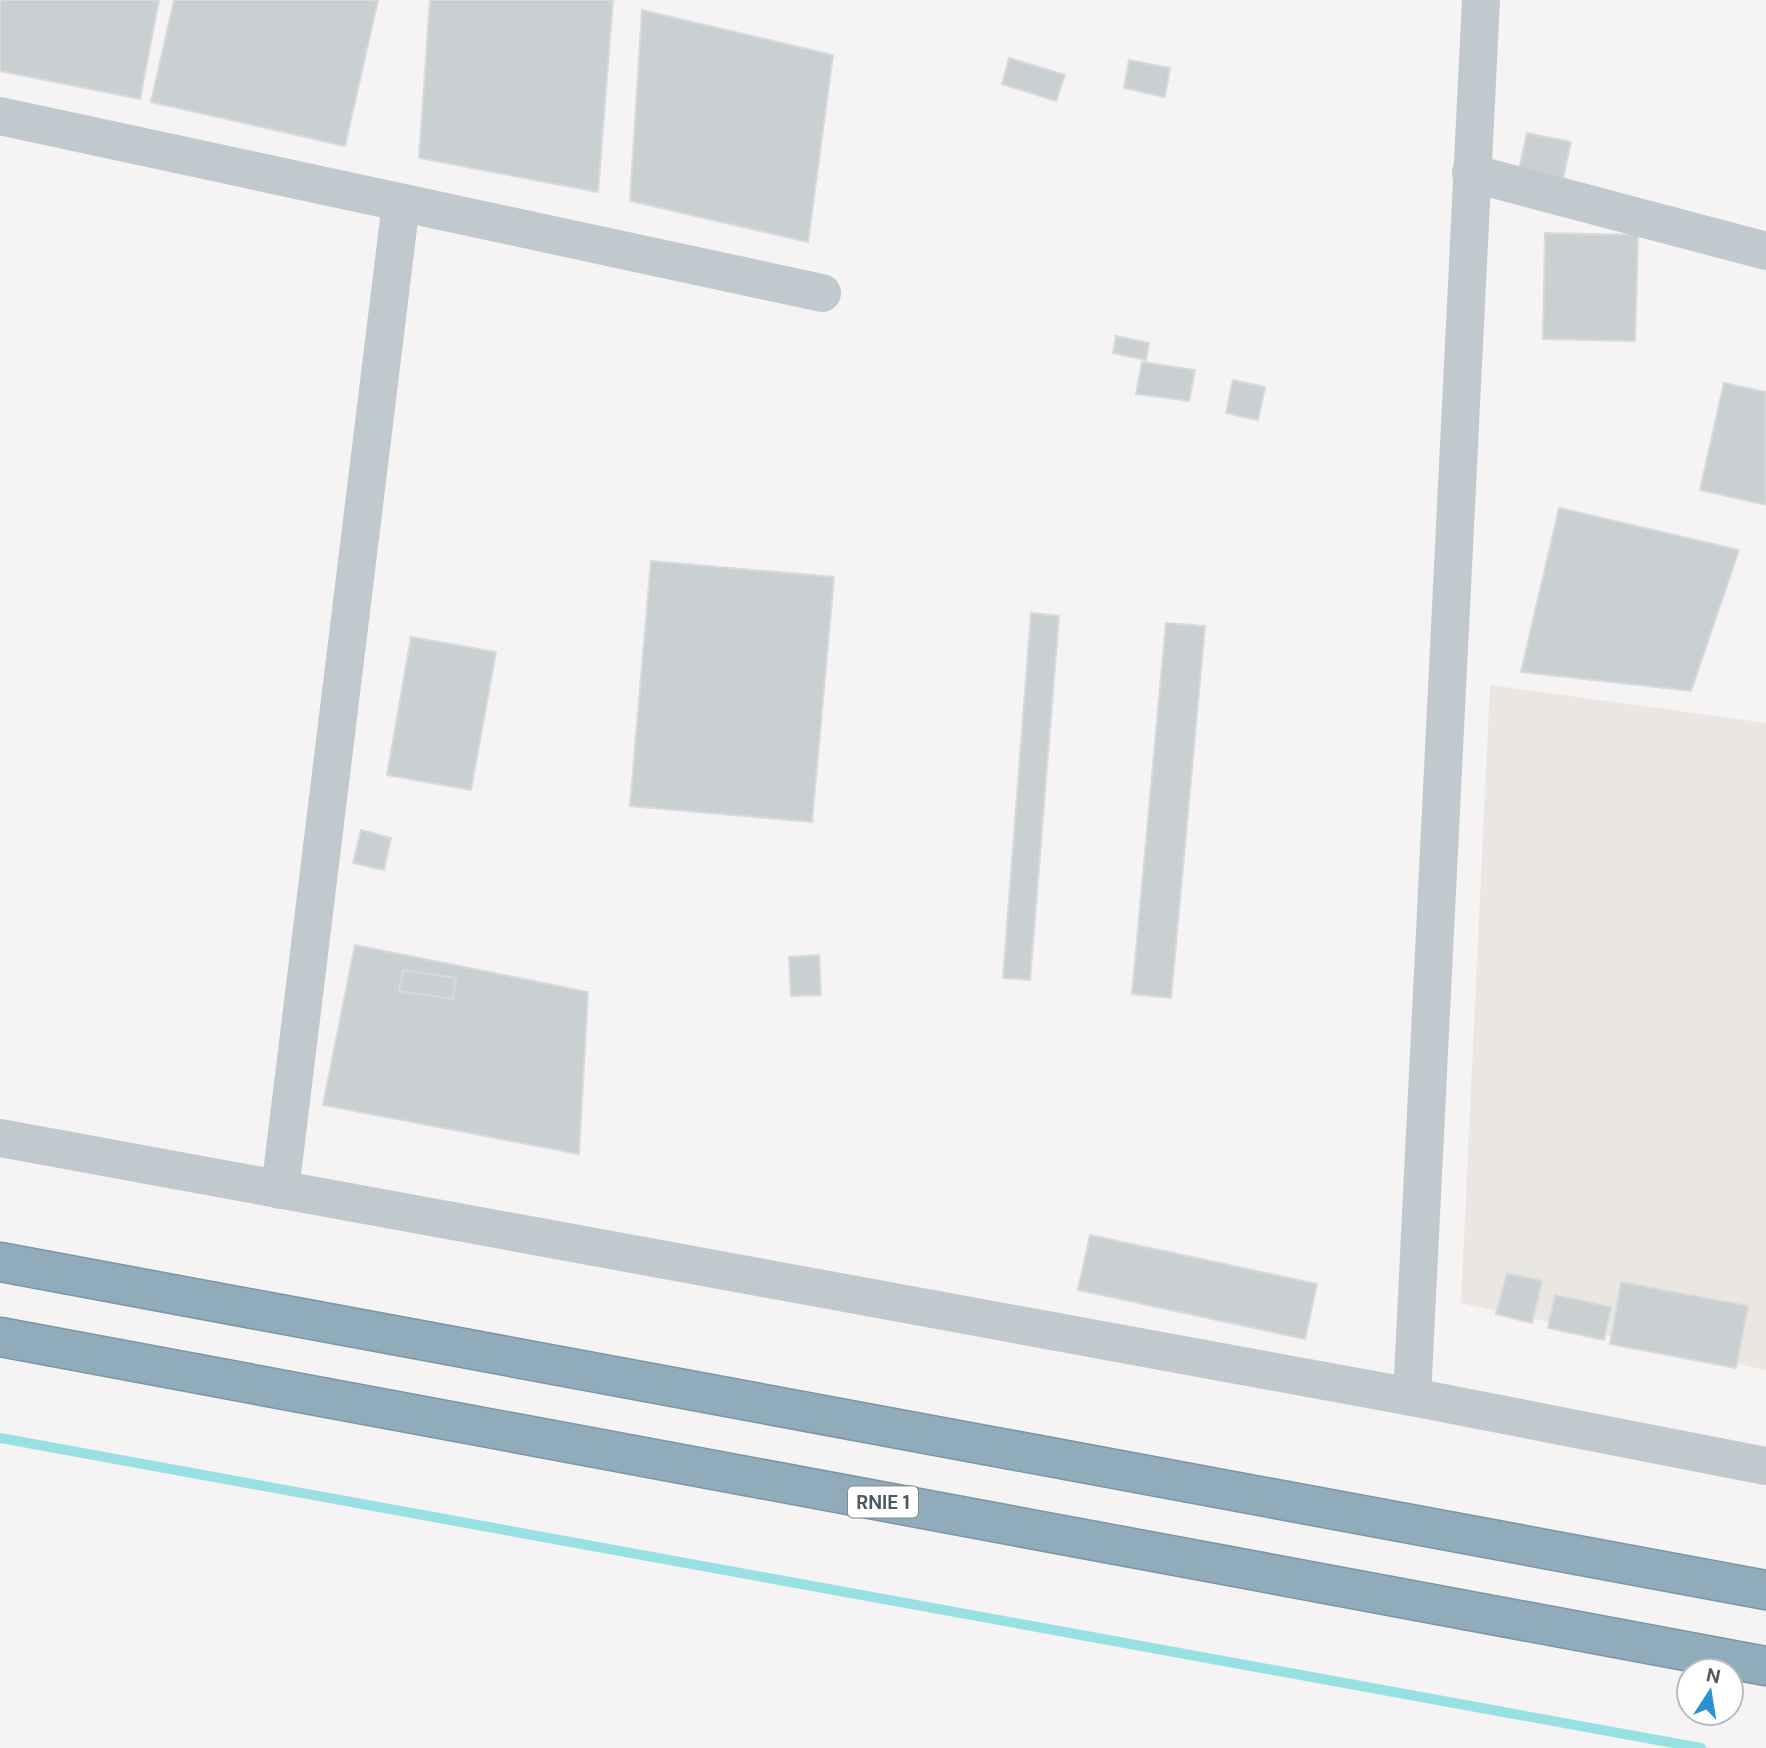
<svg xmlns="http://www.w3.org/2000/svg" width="1766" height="1748" font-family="'DM Sans',sans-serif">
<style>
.commercial{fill:#eae6e1}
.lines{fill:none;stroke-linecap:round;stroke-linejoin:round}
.stream{stroke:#99e0e4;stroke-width:10}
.building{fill:#cacfd1;stroke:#d7dadd;stroke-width:2}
.highway-casing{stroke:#7b97a7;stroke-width:41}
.minor{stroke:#c0c9cd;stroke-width:38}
.highway{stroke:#90acbb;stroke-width:38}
.labels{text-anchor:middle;stroke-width:6;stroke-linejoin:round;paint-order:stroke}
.shield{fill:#fff;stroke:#828b8e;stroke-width:2}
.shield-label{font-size:19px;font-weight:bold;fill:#4c595e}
</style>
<rect width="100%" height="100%" fill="#f5f3f3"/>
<polygon class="commercial" points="1490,685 1766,723 1766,1370 1461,1303"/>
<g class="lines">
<polyline class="stream" points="0,1438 1701,1748"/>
</g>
<g class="building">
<polygon points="0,0 159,0 140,99 0,71"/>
<polygon points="174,0 378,0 345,146 151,102"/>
<polygon points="430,0 613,0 598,192 419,158"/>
<polygon points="642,10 833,55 808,242 630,201"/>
<polygon points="1009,58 1065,75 1056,101 1002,84"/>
<polygon points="1129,60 1170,68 1165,97 1124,88"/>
<polygon points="1527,133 1571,142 1560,193 1516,183"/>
<polygon points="1545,233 1638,235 1635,341 1543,339"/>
<polygon points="1116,336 1149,343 1146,360 1113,353"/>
<polygon points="1142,362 1195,370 1189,401 1136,394"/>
<polygon points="1233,380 1265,387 1258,420 1226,413"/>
<polygon points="1724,383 1766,392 1766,505 1700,490"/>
<polygon points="1559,508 1739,550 1691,691 1521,672"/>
<polygon points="651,561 834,577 812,822 630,806"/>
<polygon points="1031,613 1059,616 1030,980 1003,978"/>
<polygon points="1166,623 1205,626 1171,998 1132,994"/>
<polygon points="411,637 496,652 471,790 387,775"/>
<polygon points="361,830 391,838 384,870 353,863"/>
<polygon points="355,945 588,992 579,1154 323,1105"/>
<polygon points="819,955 821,995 791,996 789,957"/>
<polygon points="403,970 456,978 453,999 399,991"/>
<polygon points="1090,1235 1317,1284 1305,1339 1078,1290"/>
<polygon points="1507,1273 1542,1281 1532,1323 1496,1314"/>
<polygon points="1621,1282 1748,1306 1736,1368 1610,1344"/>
<polygon points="1555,1295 1611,1307 1604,1340 1548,1328"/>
</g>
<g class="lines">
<g class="highway-casing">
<g id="highway">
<polyline points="0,1262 1766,1590"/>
<polyline points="0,1337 1766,1666"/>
</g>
</g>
<g class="minor">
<polyline points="0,116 822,293"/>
<polyline points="1471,173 1766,251"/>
<polyline points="0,1138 1412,1397 1766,1466"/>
<polyline points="280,1190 401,203"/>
<polyline points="1412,1397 1481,0"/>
</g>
<use href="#highway" class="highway"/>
</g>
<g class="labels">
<rect class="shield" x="848" y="1486.5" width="70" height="31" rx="5"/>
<g class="shield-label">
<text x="883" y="1509">RNIE 1</text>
</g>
</g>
<g transform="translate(1710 1692) rotate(12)"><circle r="33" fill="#ffffff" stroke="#b7bdbf" stroke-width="2"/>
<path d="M0-5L12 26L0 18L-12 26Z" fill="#2e90d3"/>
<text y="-10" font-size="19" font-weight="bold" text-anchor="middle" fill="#4c595e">N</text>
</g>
</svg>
